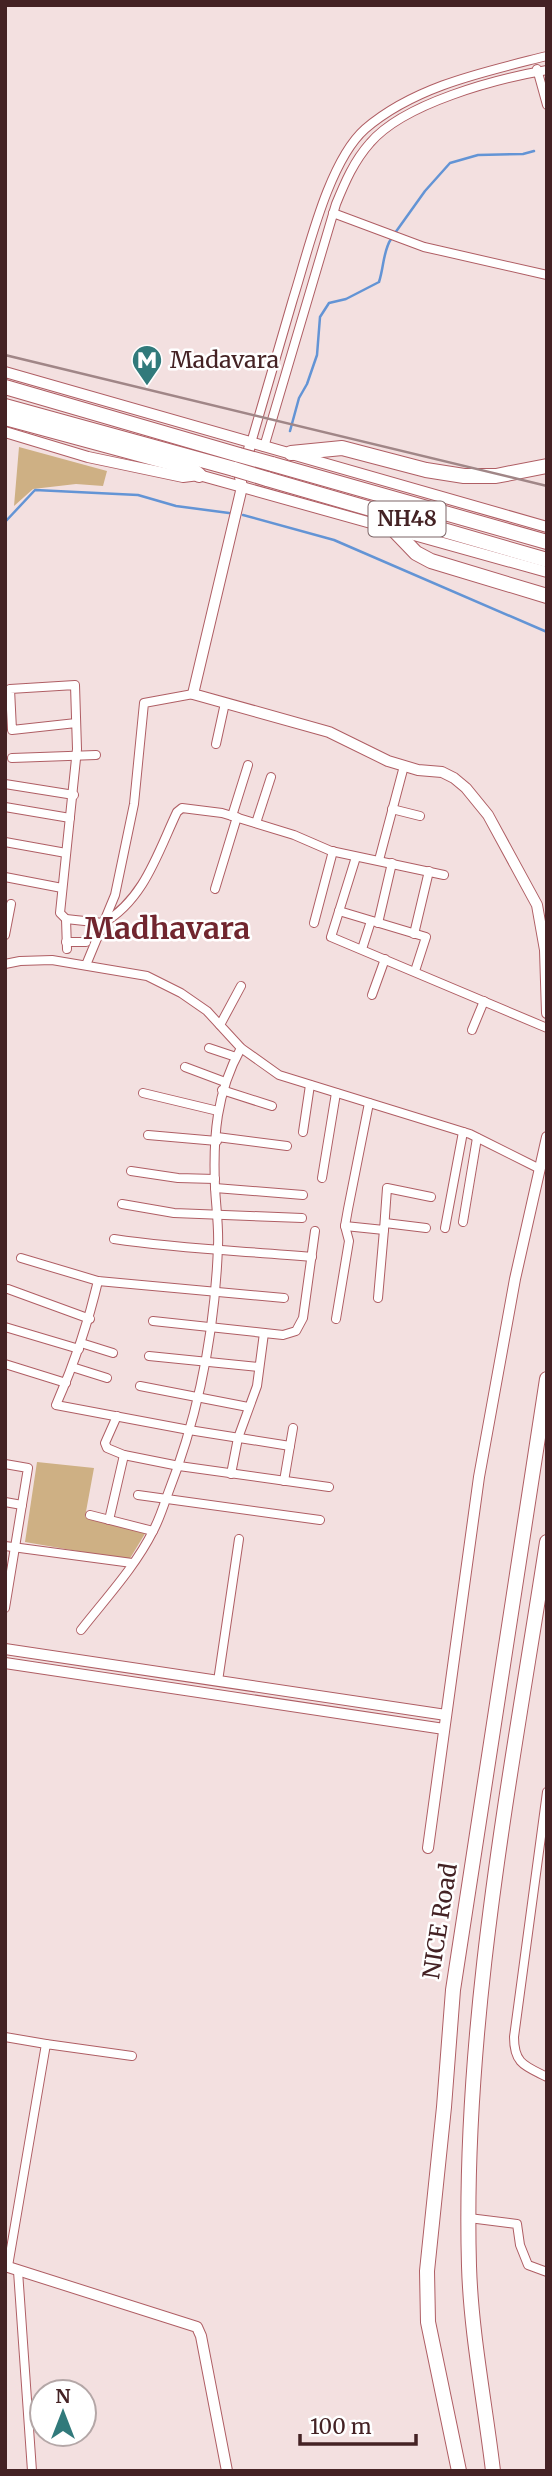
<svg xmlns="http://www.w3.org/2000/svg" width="552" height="2476" font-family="Merriweather,serif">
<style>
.green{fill:#ceb084}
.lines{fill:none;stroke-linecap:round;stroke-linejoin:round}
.stream{stroke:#6394d5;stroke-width:2.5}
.street-casing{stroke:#af5e64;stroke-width:10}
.secondary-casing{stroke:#af5e64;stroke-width:12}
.highway-casing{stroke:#af5e64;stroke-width:16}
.street{stroke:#fff;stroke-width:8}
.secondary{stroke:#fff;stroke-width:10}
.highway{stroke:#fff;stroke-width:14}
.rail{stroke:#a08687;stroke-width:2.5}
.highway-bridge-casing{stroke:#af5e64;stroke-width:16;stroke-linecap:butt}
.highway-bridge{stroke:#fff;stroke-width:14}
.labels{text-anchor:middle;stroke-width:5;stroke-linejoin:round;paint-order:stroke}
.shield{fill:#fff;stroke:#7c6466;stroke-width:2}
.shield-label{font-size:21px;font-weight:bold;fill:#442224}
.poi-label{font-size:23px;fill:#442224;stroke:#fff;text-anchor:start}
.street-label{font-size:23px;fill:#442224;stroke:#fff}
.district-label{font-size:30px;font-weight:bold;fill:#71262f;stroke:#fff}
</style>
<rect width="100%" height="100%" fill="#f3e0e0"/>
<g class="green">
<polygon points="19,447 107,471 103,486 76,484 33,489 14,506"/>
<polygon points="37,1462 94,1468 85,1517 146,1532 129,1560 25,1542"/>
</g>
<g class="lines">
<g class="stream">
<polyline points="395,233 425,191 450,163 478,155 523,154 534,151"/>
<path d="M290,431L299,398L307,384L317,355L320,317L329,303L346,299L379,282C384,267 383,251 391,239"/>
<polyline points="243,515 334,540 547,632"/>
<polyline points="5,522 35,490 138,495 176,506 229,513"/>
</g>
<g class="street-casing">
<g id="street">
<polyline points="537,69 547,105"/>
<polyline points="333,213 424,247 547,275"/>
<path d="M251,443C265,395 279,347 293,299C308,252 328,162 365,129C415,86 484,72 547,56"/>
<path d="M264,447L336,204C345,182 354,161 370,143C404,103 496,79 547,70"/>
<path d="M76,723L12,730L10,689L75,685L77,749L60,913L66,919L103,923C144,900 158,852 177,812L182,808L222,813L294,835L331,851L444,875"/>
<polyline points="216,744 225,703"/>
<polyline points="12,758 96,755"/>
<polyline points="5,784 74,795"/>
<polyline points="5,807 70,818"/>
<polyline points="392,809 420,816"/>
<polyline points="232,816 248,765"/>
<polyline points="256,823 271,777"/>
<polyline points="5,842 66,853"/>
<polyline points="356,857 331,937 547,1028"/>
<polyline points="379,860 404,766"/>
<polyline points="5,877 62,888"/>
<polyline points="215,889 237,817"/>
<polyline points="339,911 426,937 415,971"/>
<polyline points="66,919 67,949"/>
<polyline points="314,923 333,851"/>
<polyline points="378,923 392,863"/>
<polyline points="414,934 429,871"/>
<polyline points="5,935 11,904"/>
<polyline points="66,942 86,942"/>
<polyline points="362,949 371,921"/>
<polyline points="5,964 20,961 52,960 147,976 181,993 207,1011 241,1048 279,1075 470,1134 540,1169"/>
<polyline points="86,965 115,895 134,804 144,703 193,694"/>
<polyline points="372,995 385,959"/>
<polyline points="220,1025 241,986"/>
<polyline points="472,1030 484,1001"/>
<polyline points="209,1048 236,1057"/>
<polyline points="185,1067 225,1082"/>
<polyline points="222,1090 272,1106"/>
<polyline points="143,1093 218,1111"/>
<polyline points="303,1132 310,1085"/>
<polyline points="148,1135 217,1141"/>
<polyline points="217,1137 287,1146"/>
<polyline points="131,1171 178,1178 215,1179"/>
<polyline points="322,1178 336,1093"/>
<polyline points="215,1188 303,1195"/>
<polyline points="122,1204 174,1213 302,1218"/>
<polyline points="463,1222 477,1138"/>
<polyline points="385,1223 426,1228"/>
<polyline points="345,1226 384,1230 387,1188 431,1197"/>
<polyline points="445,1228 463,1132"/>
<path d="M114,1239C180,1249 246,1251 312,1257"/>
<polyline points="21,1258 98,1281 284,1298"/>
<path d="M98,1281C88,1324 74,1364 56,1405L189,1430L290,1446"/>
<polyline points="8,1289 90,1319"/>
<polyline points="378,1298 384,1230"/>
<polyline points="336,1319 349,1241 345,1226 348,1209 369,1103"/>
<polyline points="153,1321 283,1335 296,1331 303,1318 315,1231"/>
<polyline points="5,1327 79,1349"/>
<polyline points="81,1343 113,1353"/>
<polyline points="149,1356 259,1367"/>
<polyline points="5,1364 66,1383"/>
<polyline points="72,1367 107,1378"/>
<polyline points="140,1386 248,1407"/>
<polyline points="117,1416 105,1443 107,1448 124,1455 179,1466 329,1487"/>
<polyline points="5,1464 28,1468 5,1608"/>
<polyline points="231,1474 238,1438 257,1386 264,1333"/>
<polyline points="284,1481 293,1428"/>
<polyline points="138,1495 320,1520"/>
<polyline points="5,1502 22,1505"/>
<polyline points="90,1515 153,1531"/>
<polyline points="109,1520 124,1455"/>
<polyline points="5,1546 132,1563"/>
<path d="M81,1630C106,1598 135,1567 153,1531C159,1520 163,1508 167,1496C198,1417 215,1331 218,1246C219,1227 216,1207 215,1187C213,1137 216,1093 241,1048"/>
<polyline points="218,1681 239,1539"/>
<path d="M547,1792L514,2037C514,2064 525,2066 547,2077"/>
<polyline points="5,2037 46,2044"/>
<polyline points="469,2218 517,2224 520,2245 528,2265 547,2272"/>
<polyline points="8,2266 46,2044 132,2056"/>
<polyline points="18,2271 32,2471"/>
</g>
</g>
<g class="secondary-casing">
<g id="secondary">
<polyline points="5,372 547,527"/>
<polyline points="5,432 88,457 183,477 199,475 547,572"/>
<polyline points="251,443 240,477 242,487 193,694 329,732 388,761 418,770 442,772 454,778 466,788 488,815 537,905 545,950 547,1013"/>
<polyline points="5,1649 446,1715"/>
<polyline points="5,1663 444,1729"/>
<polyline points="428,1848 479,1477 515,1279 547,1137"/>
<polyline points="5,2266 197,2327 201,2336 227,2471"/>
</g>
</g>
<g class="highway-casing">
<g id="highway">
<polyline points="5,387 239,455"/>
<polyline points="5,406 234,469"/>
<polyline points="5,418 190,468 199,475"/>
<polyline points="291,453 342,448 426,470 464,476 496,476 547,466"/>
<polyline points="272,464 547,542"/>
<polyline points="267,479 547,560"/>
<polyline points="392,528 416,553 431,561 547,596"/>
<polyline points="459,2471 428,2322 427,2271 444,2107 453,1990 547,1379"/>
<path d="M493,2471C485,2403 471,2334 469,2266C462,2023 510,1782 547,1542"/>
</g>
</g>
<use href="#street" class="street"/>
<use href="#secondary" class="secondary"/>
<use href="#highway" class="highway"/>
<polyline class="rail" points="5,355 547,486"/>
<g class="highway-bridge-casing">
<g id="highway-bridge">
<polyline points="239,455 272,464"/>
<polyline points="234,469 267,479"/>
</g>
</g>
<use href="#highway-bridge" class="highway-bridge"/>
</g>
<defs>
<g id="metro-pin" transform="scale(1.575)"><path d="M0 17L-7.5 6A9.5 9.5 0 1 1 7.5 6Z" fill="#317a7b" stroke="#fff"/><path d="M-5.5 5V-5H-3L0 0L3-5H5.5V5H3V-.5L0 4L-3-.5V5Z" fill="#fff"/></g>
</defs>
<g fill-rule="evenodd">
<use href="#metro-pin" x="147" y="360"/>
</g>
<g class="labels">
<rect class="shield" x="368.5" y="501.5" width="77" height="35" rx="5"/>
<g class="shield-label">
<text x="407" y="526">NH48</text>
</g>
<g class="poi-label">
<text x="170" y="368">Madavara</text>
</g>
<g class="street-label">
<text transform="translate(440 1921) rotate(-81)" y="8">NICE Road</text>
</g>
<g class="district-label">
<text x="167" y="939">Madhavara</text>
</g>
</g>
<rect width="552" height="2476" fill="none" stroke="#442224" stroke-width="14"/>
<g transform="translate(63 2413)"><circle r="33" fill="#ffffff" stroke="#b4a7a7" stroke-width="2"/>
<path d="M0-5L12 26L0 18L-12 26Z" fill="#317a7b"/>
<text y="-10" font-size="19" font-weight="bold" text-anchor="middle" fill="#442224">N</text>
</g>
<path d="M300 2434v10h116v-10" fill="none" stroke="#442224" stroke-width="3.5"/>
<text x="310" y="2434" font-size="21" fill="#442224" stroke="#ffffff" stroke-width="5" paint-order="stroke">100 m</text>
</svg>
